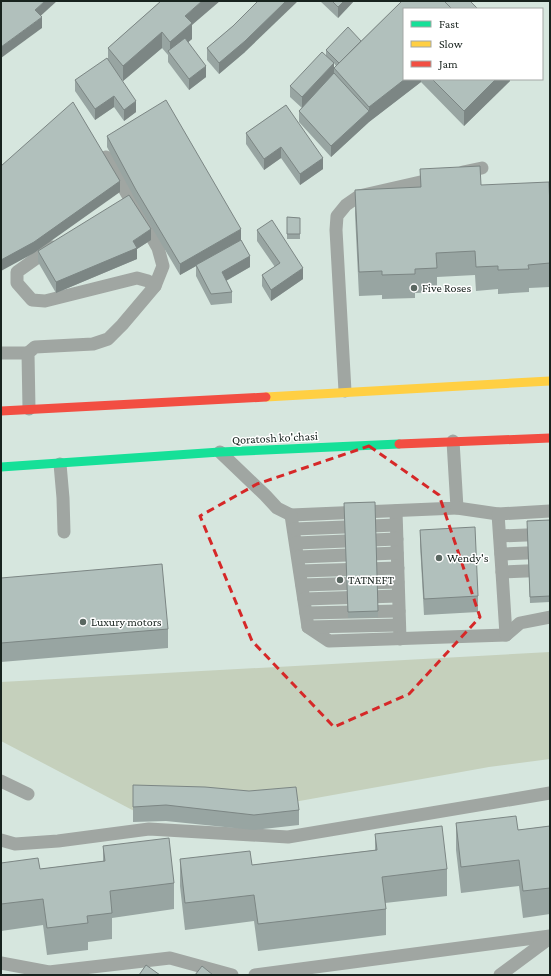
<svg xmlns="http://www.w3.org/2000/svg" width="551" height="976" font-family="'Crimson Pro',serif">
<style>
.green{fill:#c5d0bc}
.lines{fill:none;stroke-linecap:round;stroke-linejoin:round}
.lane{stroke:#a0a6a2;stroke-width:13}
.fast{stroke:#16e098;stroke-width:9}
.slow{stroke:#ffcf43;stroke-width:9}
.jam{stroke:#f24e42;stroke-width:9}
.wall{fill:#98a5a2;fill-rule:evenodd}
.shaded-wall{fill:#7c8684}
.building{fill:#b1c0bc;stroke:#7c8684}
.marked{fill:none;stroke:#d62828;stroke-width:3;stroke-dasharray:8 5;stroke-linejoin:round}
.poi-dot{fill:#5a6761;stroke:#fff;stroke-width:1.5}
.labels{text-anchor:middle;stroke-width:3;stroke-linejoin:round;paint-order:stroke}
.poi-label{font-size:12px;fill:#18231e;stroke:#fff;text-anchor:start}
.street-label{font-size:12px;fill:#18231e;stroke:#fff}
</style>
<rect width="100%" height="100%" fill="#d6e6de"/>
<polygon class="green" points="550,652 550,759 489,767 266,807 138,813 1,741 1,682"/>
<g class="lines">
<g class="lane">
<polyline points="463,172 482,168"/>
<polyline points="52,247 17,272 17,283 32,300 45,301 137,278 148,281 155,286"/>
<polyline points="1,353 28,353"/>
<polyline points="345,391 336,230 337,216 346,205 359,196 438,178"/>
<polyline points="29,409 28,353 35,347 93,344 108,339 122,325 155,286 163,266 158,248 106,157"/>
<polyline points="220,452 265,495 277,508 291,515 457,508 453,441"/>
<polyline points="60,464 63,498 64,532"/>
<polyline points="457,508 498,514 502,572 550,570"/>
<polyline points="396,511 400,639"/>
<polyline points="498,514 550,511"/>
<polyline points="291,515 308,627 329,641 506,635 520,623 550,617"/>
<polyline points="294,529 396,525"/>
<polyline points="500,536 550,534"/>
<polyline points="296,543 397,539"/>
<polyline points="501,554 550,552"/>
<polyline points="298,557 397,553"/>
<polyline points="300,571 398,568"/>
<polyline points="502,572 506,635"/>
<polyline points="302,585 398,582"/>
<polyline points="304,599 398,596"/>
<polyline points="306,613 399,611"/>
<polyline points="308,627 399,625"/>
<polyline points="1,781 28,794"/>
<polyline points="1,840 15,844 58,841 149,829 288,837 550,793"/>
<polyline points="1,963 49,972 170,958 232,975"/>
<polyline points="255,975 550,936"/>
<polyline points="500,975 550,938"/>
</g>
<polyline class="fast" points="1,467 220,452 399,444"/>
<polyline class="slow" points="266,397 550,381"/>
<g class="jam">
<polyline points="1,411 266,397"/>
<polyline points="399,444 550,438"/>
</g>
</g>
<g class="wall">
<polygon points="161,1 192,25 192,39 188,42 206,77 189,90 168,62 168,55 162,48 123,81 119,76 136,112 124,121 114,107 95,120 75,91 75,80 108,59 108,48"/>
<polygon points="320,1 354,1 338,18"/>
<path d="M402,1H472L471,2L404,9V79H510V81L464,126L421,82L369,122L331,157L299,122V111L302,108L290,97V86L326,55V50L361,41ZM334,63L336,66L334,68V73Z"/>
<polygon points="233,26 245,52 219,74 207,60 207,48"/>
<polygon points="286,105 323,169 300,185 281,158 264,170 246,144 246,133"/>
<polygon points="107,136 241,240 250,267 226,281 232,292 232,303 211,305 196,276 196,266 180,275 136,201 107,147"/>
<polygon points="550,167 550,180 549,179 549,168"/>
<polygon points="420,169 481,185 550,209 550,287 529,288 529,292 498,294 498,289 476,291 475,275 437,277 437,292 415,293 415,298 382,299 382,295 359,296 355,214 355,190 420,187"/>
<polygon points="287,217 300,218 300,239 287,239"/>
<polygon points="257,230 303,279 271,301 262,286 262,275 275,267 257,241"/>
<polygon points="151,240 137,249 137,259 56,293 38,262 38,251"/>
<polygon points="375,502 378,617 348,618 344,503"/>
<polygon points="550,520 550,602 530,603 527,527"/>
<polygon points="420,530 478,596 478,612 424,615 420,545"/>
<polygon points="1,578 168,629 168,648 1,662"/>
<polygon points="133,785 299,810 299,825 254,830 166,821 133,822"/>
<polygon points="456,823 518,830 550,826 550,914 523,918 519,886 461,893 456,850"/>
<polygon points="375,834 447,869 447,896 385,903 386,909 386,935 258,951 254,921 185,930 180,886 180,859 252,865 375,850"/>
<polygon points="103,846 174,883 174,909 112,918 112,939 88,942 88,950 47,955 43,925 1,931 1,863 40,869 103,861"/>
</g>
<g class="shaded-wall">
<polygon points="45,1 57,1 35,21 35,10"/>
<polygon points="202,1 220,1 192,25 192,39 172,56 170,54 170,42 185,16"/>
<polygon points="286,1 298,1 245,52 219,74 219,63"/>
<polygon points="344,1 354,1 338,18 338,7"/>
<polygon points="42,17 42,28 1,58 1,47"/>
<polygon points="162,32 162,48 123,81 123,66"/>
<polygon points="334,63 334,74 302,108 302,97"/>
<polygon points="206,66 206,77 189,90 189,79"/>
<polygon points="405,79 421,79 421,82 369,122 369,107"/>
<polygon points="496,79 510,79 510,81 464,126 464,111"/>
<polygon points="114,96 114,107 95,120 95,109"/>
<polygon points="136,101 136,112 124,121 124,110"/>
<polygon points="369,111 369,122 331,157 331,146"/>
<polygon points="281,147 281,158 264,170 264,159"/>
<polygon points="323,158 323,169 300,185 300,174"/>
<polygon points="120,181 120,192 34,253 1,271 1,260"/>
<polygon points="151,229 151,240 137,249 137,259 56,293 56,282 133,241"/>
<polygon points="241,229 241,240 196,265 196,266 180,275 180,264"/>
<polygon points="250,256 250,267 222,283 222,272"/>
<polygon points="303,268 303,279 271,301 271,290"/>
</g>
<g class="building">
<polygon points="1,1 45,1 35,10 42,17 1,47"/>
<polygon points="161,1 202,1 185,16 192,23 170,42 162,32 123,66 108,48"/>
<polygon points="258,1 286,1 245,41 219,63 207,48 233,26"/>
<polygon points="332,1 344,1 338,7"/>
<polygon points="402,1 444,1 452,9 404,9 404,79 405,79 369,107 334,68"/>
<polygon points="444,1 470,1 478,9 452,9"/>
<polygon points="348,27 361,41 339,63 326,50"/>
<polygon points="185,38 206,66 189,79 168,51"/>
<polygon points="322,52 334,63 302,97 290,86"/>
<polygon points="107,58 136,101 124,110 114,96 95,109 75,80"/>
<polygon points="334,73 369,111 331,146 299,111"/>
<polygon points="432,79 496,79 464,111"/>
<polygon points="166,100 241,229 180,264 136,190 107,136"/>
<polygon points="73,102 120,181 34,242 1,260 1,166"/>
<polygon points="286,105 323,158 300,174 281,147 264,159 246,133"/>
<polygon points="480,166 481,185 549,182 550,209 550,263 528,265 529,269 498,270 498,266 476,267 475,251 436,253 437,268 415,269 415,274 382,275 382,271 359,272 355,190 421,187 420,169"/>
<polygon points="129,195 151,229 133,241 137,248 56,282 38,251"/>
<polygon points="287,217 300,218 300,234 287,234"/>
<polygon points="272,220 303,268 271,290 262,275 280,263 257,230"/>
<polygon points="241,240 250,256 222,272 232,292 211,294 196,265"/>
<polygon points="375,502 378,611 348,612 344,503"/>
<polygon points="550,520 550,596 530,597 527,521"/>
<polygon points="475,527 478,596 424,599 420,530"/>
<polygon points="162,564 168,629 1,643 1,578"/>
<polygon points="133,785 205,787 249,791 296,787 299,810 254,815 166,805 133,807"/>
<polygon points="516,816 518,830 550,826 550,888 523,891 519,860 461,867 456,823"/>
<polygon points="442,826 447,869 382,877 386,909 258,924 254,895 185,903 180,859 250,851 252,865 377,850 375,834"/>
<polygon points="169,838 174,883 110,891 112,913 87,916 88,923 47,928 43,899 1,904 1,863 38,858 40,869 105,861 103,846"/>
<polygon points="146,965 160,975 139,975"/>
<polygon points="202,966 213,975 195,975"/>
</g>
<path class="marked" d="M369,446L439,495L480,617L409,694L334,727L252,641L200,516L257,484Z"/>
<g class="poi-dot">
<circle cx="414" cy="288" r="4"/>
<circle cx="439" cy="558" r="4"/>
<circle cx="340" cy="580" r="4"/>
<circle cx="83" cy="622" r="4"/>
</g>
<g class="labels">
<g class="poi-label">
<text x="422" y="292">Five Roses</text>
<text x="447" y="562">Wendy's</text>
<text x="348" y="584">TATNEFT</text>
<text x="91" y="626">Luxury motors</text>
</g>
<g class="street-label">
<text transform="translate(275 438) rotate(-3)" y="4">Qoratosh ko'chasi</text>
</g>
</g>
<rect width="551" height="976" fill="none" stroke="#18231e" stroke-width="4"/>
<rect x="403" y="8" width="140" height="72" fill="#ffffff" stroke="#a3a7a5"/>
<rect x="411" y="21" width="20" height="6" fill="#16e098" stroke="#a3a7a5"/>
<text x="439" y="28" font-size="12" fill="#18231e">Fast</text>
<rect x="411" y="41" width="20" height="6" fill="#ffcf43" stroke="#a3a7a5"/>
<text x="439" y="48" font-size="12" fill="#18231e">Slow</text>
<rect x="411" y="61" width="20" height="6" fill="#f24e42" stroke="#a3a7a5"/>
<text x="439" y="68" font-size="12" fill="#18231e">Jam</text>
</svg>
